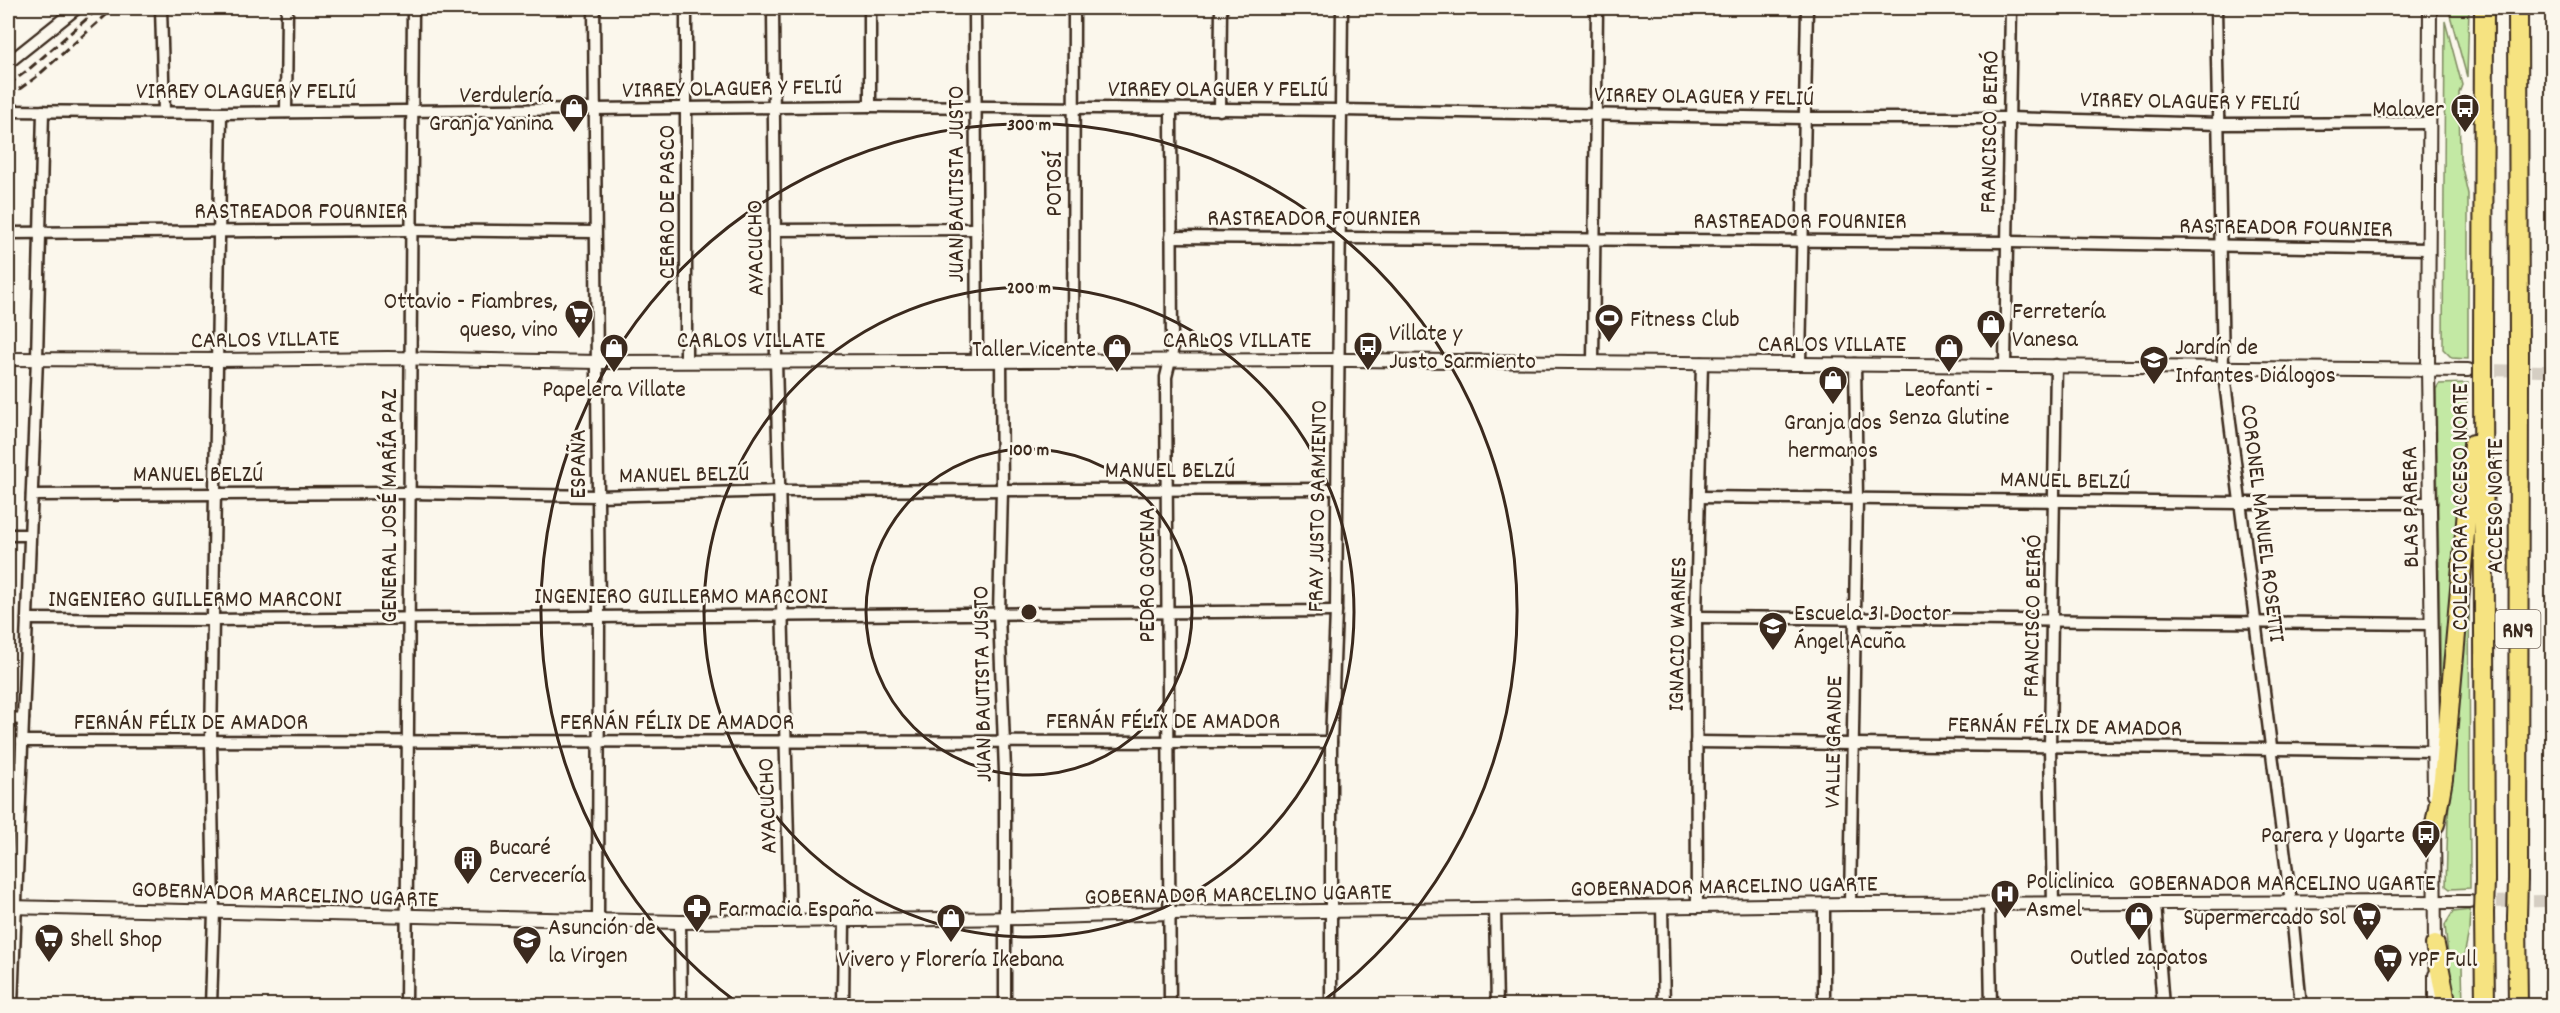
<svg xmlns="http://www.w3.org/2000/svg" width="2560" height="1013" font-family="Dekko,sans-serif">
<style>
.green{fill:#c3e9a4;stroke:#7f8a61;stroke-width:1.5}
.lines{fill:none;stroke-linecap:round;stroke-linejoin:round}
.tertiary-tunnel{stroke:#d5cec3;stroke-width:12;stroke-dasharray:12 6;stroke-linecap:butt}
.minor-casing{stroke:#3b2a1e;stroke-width:15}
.tertiary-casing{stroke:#3b2a1e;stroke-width:16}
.motorway-casing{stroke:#3b2a1e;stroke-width:22}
.minor{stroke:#fbf7ec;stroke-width:10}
.tertiary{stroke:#fbf7ec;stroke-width:12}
.motorway{stroke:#f6e381;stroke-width:18}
.rail{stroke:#3b2a1e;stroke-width:3;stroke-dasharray:9 4.5;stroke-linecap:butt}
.motorway-bridge-casing{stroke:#3b2a1e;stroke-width:22;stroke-linecap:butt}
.motorway-bridge{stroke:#f6e381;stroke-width:18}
.ring{fill:none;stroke:#3b2a1e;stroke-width:3}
.labels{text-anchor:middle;stroke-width:5;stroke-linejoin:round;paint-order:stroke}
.shield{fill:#fbf7ec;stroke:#75685c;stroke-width:1.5}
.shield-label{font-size:22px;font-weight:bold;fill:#3b2a1e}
.street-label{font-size:24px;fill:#3b2a1e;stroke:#fbf7ec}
.poi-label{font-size:24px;fill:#3b2a1e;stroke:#fbf7ec;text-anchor:start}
.centre{fill:#3b2a1e;stroke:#fbf7ec;stroke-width:3}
.ring-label{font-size:18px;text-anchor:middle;font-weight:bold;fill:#3b2a1e;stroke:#fbf7ec;stroke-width:5;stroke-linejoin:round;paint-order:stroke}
</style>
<rect width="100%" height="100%" fill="#fbf7ec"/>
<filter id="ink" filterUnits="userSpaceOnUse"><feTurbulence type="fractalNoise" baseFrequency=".0167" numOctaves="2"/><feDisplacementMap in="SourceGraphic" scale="12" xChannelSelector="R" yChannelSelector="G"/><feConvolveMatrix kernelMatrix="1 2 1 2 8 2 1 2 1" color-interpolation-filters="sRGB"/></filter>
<g filter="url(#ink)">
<g class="green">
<polygon points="2448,8 2469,8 2467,77"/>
<polygon points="2445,21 2462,85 2459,93 2460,159 2468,194 2468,359 2452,358 2443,349"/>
<polygon points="2468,383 2461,493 2441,704 2436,389 2439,384"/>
<polygon points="2469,542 2470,888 2450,889 2446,886 2448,817"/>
<polygon points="2470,910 2469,931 2462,966 2463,1005 2453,1005 2445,925 2453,912"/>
</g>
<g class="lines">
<g class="tertiary-tunnel">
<polyline points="2478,370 2552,371"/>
<polyline points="2479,902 2552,901"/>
</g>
<g class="minor-casing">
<g id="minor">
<polyline points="161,8 164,111"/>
<polyline points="594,8 599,617 598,921"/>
<polyline points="686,8 686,360"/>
<polyline points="773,8 776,360 790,920"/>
<polyline points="870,8 870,106"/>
<polyline points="975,8 977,360"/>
<polyline points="2216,8 2223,367 2291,904 2301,1006"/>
<polyline points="8,63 77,8"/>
<polyline points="1220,110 1221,8"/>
<polyline points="8,111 221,113 870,106 1341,110 1805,118 2009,118 2219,124 2429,123"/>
<polyline points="286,112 287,8"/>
<polyline points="775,230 976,229"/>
<polyline points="8,233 411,230 595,232"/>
<polyline points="1171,237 2008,242 2428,249"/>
<polyline points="1001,361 1002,490 999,614 1005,771 1005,1006"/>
<polyline points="1073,362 1074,8"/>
<polyline points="1593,362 1597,8"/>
<polyline points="1800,363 1807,8"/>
<polyline points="2005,365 2011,8"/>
<polyline points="32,495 409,493 598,496 780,491 1337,489"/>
<polyline points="1699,497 2239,503 2431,503"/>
<polyline points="8,535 30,535"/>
<polyline points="1696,617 2431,624"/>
<polyline points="27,619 213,620 1336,611"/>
<polyline points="8,718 23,719"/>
<polyline points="22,741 1331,742"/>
<polyline points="1696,742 2433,751"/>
<polyline points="1850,904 1857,498 1855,364"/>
<polyline points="1989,904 1991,1006"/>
<polyline points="2053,904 2050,746 2056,365"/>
<polyline points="2155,904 2163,1006"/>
<polyline points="1824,905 1824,1006"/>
<polyline points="1662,907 1664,1006"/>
<polyline points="1697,907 1696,617 1702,363"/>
<polyline points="1495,910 1497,1006"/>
<polyline points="680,922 681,1006"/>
<polyline points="12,1006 37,358 43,111"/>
<polyline points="211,1006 214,912 211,743 221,113"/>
<polyline points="406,1006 413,8"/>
<polyline points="843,1006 844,920"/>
<polyline points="1170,1006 1166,377 1172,352 1171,109"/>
<polyline points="1331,1006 1331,742 1336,611 1342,8"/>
</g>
</g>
<g class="tertiary-casing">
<g id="tertiary">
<polyline points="2430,8 2428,368 2434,795"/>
<polyline points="8,359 217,360 388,358 598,362 1350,360 2468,370"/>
<polyline points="2434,819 2435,951"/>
<polyline points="8,907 680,922 1025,918 1170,913 1850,904 2470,902"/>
<polyline points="2435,975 2435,1006"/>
</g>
</g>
<g class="motorway-casing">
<g id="motorway">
<polyline points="2518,8 2519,355"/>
<polyline points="2483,352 2484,8"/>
<polyline points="2483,380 2485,880"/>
<polyline points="2435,824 2443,779 2473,444"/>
<polyline points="2518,879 2519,379"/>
<polyline points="2484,912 2485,1006"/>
<polyline points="2517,918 2518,1006"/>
<polyline points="2435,945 2447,1006"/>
</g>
</g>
<use href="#minor" class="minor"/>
<use href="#tertiary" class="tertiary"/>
<use href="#motorway" class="motorway"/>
<g class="rail">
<polyline points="8,85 28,70 99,8"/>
<polyline points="8,97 35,78 114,8"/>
</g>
<g class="motorway-bridge-casing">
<g id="motorway-bridge">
<polyline points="2483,352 2483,380"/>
<polyline points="2519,379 2519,355"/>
<polyline points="2484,912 2485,880"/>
<polyline points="2517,918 2518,879"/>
</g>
</g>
<use href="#motorway-bridge" class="motorway-bridge"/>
</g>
</g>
<g class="ring">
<circle cx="1029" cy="612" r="163"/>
<circle cx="1029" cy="612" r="325"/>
<path d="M739 1004A488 488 0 1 1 1319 1004"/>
</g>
<defs>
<g id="shop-pin" transform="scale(1.5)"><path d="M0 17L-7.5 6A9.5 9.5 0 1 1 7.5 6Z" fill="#3b2a1e" stroke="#fbf7ec"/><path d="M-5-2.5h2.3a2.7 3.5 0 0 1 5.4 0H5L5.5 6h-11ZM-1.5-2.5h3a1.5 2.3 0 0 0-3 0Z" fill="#fff"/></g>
<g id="bus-pin" transform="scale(1.5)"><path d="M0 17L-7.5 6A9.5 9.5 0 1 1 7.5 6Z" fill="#3b2a1e" stroke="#fbf7ec"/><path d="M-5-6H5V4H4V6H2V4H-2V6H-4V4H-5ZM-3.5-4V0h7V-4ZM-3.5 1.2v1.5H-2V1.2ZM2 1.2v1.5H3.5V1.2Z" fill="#fff"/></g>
<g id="supermarket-pin" transform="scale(1.5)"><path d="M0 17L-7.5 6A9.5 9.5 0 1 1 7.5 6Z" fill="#3b2a1e" stroke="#fbf7ec"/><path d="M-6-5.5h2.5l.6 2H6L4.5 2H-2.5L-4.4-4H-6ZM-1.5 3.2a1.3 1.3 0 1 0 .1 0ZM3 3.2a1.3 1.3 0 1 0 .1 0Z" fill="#fff"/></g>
<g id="stadium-pin" transform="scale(1.5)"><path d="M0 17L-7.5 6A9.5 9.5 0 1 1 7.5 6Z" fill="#3b2a1e" stroke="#fbf7ec"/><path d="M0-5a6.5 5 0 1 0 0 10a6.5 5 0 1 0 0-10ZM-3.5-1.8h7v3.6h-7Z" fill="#fff"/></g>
<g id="school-pin" transform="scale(1.5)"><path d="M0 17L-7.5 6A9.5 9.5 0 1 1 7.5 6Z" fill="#3b2a1e" stroke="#fbf7ec"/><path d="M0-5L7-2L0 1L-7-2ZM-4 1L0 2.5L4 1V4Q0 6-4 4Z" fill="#fff"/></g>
<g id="building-pin" transform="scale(1.5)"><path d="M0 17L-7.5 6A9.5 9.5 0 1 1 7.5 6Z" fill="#3b2a1e" stroke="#fbf7ec"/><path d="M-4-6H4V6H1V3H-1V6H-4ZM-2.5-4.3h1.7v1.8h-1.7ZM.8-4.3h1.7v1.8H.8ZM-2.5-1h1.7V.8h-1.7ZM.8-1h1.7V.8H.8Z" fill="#fff"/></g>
<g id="hospital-pin" transform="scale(1.5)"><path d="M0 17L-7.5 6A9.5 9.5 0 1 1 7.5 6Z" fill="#3b2a1e" stroke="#fbf7ec"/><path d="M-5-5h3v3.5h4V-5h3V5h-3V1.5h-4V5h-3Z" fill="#fff"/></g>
<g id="pharmacy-pin" transform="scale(1.5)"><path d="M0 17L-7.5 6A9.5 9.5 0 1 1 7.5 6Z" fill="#3b2a1e" stroke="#fbf7ec"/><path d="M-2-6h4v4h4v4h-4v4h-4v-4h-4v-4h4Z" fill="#fff"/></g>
</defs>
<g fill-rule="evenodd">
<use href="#shop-pin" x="574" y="108"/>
<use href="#bus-pin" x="2465" y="108"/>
<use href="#supermarket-pin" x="579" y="314"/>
<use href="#stadium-pin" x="1609" y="318"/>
<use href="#shop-pin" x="1991" y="324"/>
<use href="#bus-pin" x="1368" y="346"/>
<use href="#shop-pin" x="614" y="348"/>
<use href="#shop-pin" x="1117" y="348"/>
<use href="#shop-pin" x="1949" y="348"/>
<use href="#school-pin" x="2154" y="360"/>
<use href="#shop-pin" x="1833" y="380"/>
<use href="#school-pin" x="1773" y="626"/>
<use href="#bus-pin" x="2426" y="834"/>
<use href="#building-pin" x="468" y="860"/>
<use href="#hospital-pin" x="2005" y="894"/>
<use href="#pharmacy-pin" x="697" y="908"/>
<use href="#shop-pin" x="2139" y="916"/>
<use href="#supermarket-pin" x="2367" y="916"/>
<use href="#shop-pin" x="951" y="918"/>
<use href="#supermarket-pin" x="49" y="938"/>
<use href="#school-pin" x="527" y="940"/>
<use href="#supermarket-pin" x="2388" y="958"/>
</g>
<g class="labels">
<rect class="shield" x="2495.5" y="610" width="45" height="38" rx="4.5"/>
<g class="shield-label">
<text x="2518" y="637">RN9</text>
</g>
<g class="street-label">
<text transform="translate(732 87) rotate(-1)" y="8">VIRREY OLAGUER Y FELIÚ</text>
<text x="1218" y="96">VIRREY OLAGUER Y FELIÚ</text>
<text x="246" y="98">VIRREY OLAGUER Y FELIÚ</text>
<text transform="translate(1704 95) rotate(1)" y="8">VIRREY OLAGUER Y FELIÚ</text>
<text transform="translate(2190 100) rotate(1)" y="8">VIRREY OLAGUER Y FELIÚ</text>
<text transform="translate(1988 132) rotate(-89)" y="8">FRANCISCO BEIRÓ</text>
<text transform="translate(955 184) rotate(-90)" y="8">JUAN BAUTISTA JUSTO</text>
<text transform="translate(1053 184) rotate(-90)" y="8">POTOSÍ</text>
<text transform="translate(666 202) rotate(-90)" y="8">CERRO DE PASCO</text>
<text x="301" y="218">RASTREADOR FOURNIER</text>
<text x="1314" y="225">RASTREADOR FOURNIER</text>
<text x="1800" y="228">RASTREADOR FOURNIER</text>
<text transform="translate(2286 226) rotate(1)" y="8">RASTREADOR FOURNIER</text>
<text transform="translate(754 248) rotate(-91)" y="8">AYACUCHO</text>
<text transform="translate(265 338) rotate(-1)" y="8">CARLOS VILLATE</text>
<text x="751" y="347">CARLOS VILLATE</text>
<text x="1237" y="347">CARLOS VILLATE</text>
<text x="1832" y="351">CARLOS VILLATE</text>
<text transform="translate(577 464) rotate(-90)" y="8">ESPAÑA</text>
<text x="1170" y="477">MANUEL BELZÚ</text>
<text x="198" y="481">MANUEL BELZÚ</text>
<text transform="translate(684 473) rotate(-1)" y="8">MANUEL BELZÚ</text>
<text transform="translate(2065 479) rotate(1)" y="8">MANUEL BELZÚ</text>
<text transform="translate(388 506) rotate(-90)" y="8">GENERAL JOSÉ MARÍA PAZ</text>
<text transform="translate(1316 506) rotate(-89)" y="8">FRAY JUSTO SARMIENTO</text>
<text transform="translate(2494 506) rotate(-90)" y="8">ACCESO NORTE</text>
<text transform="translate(2409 507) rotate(-91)" y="8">BLAS PARERA</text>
<text transform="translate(2459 507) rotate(-90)" y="8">COLECTORA ACCESO NORTE</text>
<text transform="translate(2264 523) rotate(83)" y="8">CORONEL MANUEL ROSETTI</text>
<text transform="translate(1146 575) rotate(-90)" y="8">PEDRO GOYENA</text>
<text x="681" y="603">INGENIERO GUILLERMO MARCONI</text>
<text x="195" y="606">INGENIERO GUILLERMO MARCONI</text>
<text transform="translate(2031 616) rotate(-89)" y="8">FRANCISCO BEIRÓ</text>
<text transform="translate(1676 634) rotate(-89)" y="8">IGNACIO WARNES</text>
<text transform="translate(981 684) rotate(-91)" y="8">JUAN BAUTISTA JUSTO</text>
<text x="1163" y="728">FERNÁN FÉLIX DE AMADOR</text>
<text x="191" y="729">FERNÁN FÉLIX DE AMADOR</text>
<text x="677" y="729">FERNÁN FÉLIX DE AMADOR</text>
<text transform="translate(2065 725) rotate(1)" y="8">FERNÁN FÉLIX DE AMADOR</text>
<text transform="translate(1832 742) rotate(-89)" y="8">VALLE GRANDE</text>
<text transform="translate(766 806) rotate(-92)" y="8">AYACUCHO</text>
<text x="2282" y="890">GOBERNADOR MARCELINO UGARTE</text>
<text transform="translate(1724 885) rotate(-1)" y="8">GOBERNADOR MARCELINO UGARTE</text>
<text transform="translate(285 893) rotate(2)" y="8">GOBERNADOR MARCELINO UGARTE</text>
<text transform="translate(1238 893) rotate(-1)" y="8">GOBERNADOR MARCELINO UGARTE</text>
</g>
<g class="poi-label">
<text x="553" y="102" text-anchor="end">Verdulería<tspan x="553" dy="28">Granja Yanina</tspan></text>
<text x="2444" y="116" text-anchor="end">Malaver</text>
<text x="558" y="308" text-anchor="end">Ottavio - Fiambres,<tspan x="558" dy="28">queso, vino</tspan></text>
<text x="2012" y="318">Ferretería<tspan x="2012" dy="28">Vanesa</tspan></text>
<text x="1630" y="326">Fitness Club</text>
<text x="1389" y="340">Villate y<tspan x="1389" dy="28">Justo Sarmiento</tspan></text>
<text x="2175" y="354">Jardín de<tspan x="2175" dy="28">Infantes Diálogos</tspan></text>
<text x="1096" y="356" text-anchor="end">Taller Vicente</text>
<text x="614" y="396" text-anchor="middle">Papelera Villate</text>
<text x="1949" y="396" text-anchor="middle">Leofanti -<tspan x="1949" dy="28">Senza Glutine</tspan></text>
<text x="1833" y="429" text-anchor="middle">Granja dos<tspan x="1833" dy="28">hermanos</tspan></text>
<text x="1794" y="620">Escuela 31 Doctor<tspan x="1794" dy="28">Ángel Acuña</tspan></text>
<text x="2405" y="842" text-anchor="end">Parera y Ugarte</text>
<text x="489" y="854">Bucaré<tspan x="489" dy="28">Cervecería</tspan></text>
<text x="2026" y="888">Policlinica<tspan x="2026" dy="28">Asmel</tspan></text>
<text x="718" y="916">Farmacia España</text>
<text x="2346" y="924" text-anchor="end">Supermercado Sol</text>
<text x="548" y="934">Asunción de<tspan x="548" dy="28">la Virgen</tspan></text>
<text x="70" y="946">Shell Shop</text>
<text x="2139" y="964" text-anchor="middle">Outled zapatos</text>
<text x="951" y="966" text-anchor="middle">Vivero y Florería Ikebana</text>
<text x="2409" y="966">YPF Full</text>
</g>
</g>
<circle cx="1029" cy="612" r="9" class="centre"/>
<g class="ring-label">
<text x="1029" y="130">300 m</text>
<text x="1029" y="293">200 m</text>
<text x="1029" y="455">100 m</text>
</g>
<rect width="2560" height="1013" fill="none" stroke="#fbf7ec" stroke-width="30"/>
<rect x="15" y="15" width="2530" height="983" fill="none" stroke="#3b2a1e" stroke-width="2" filter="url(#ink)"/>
</svg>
